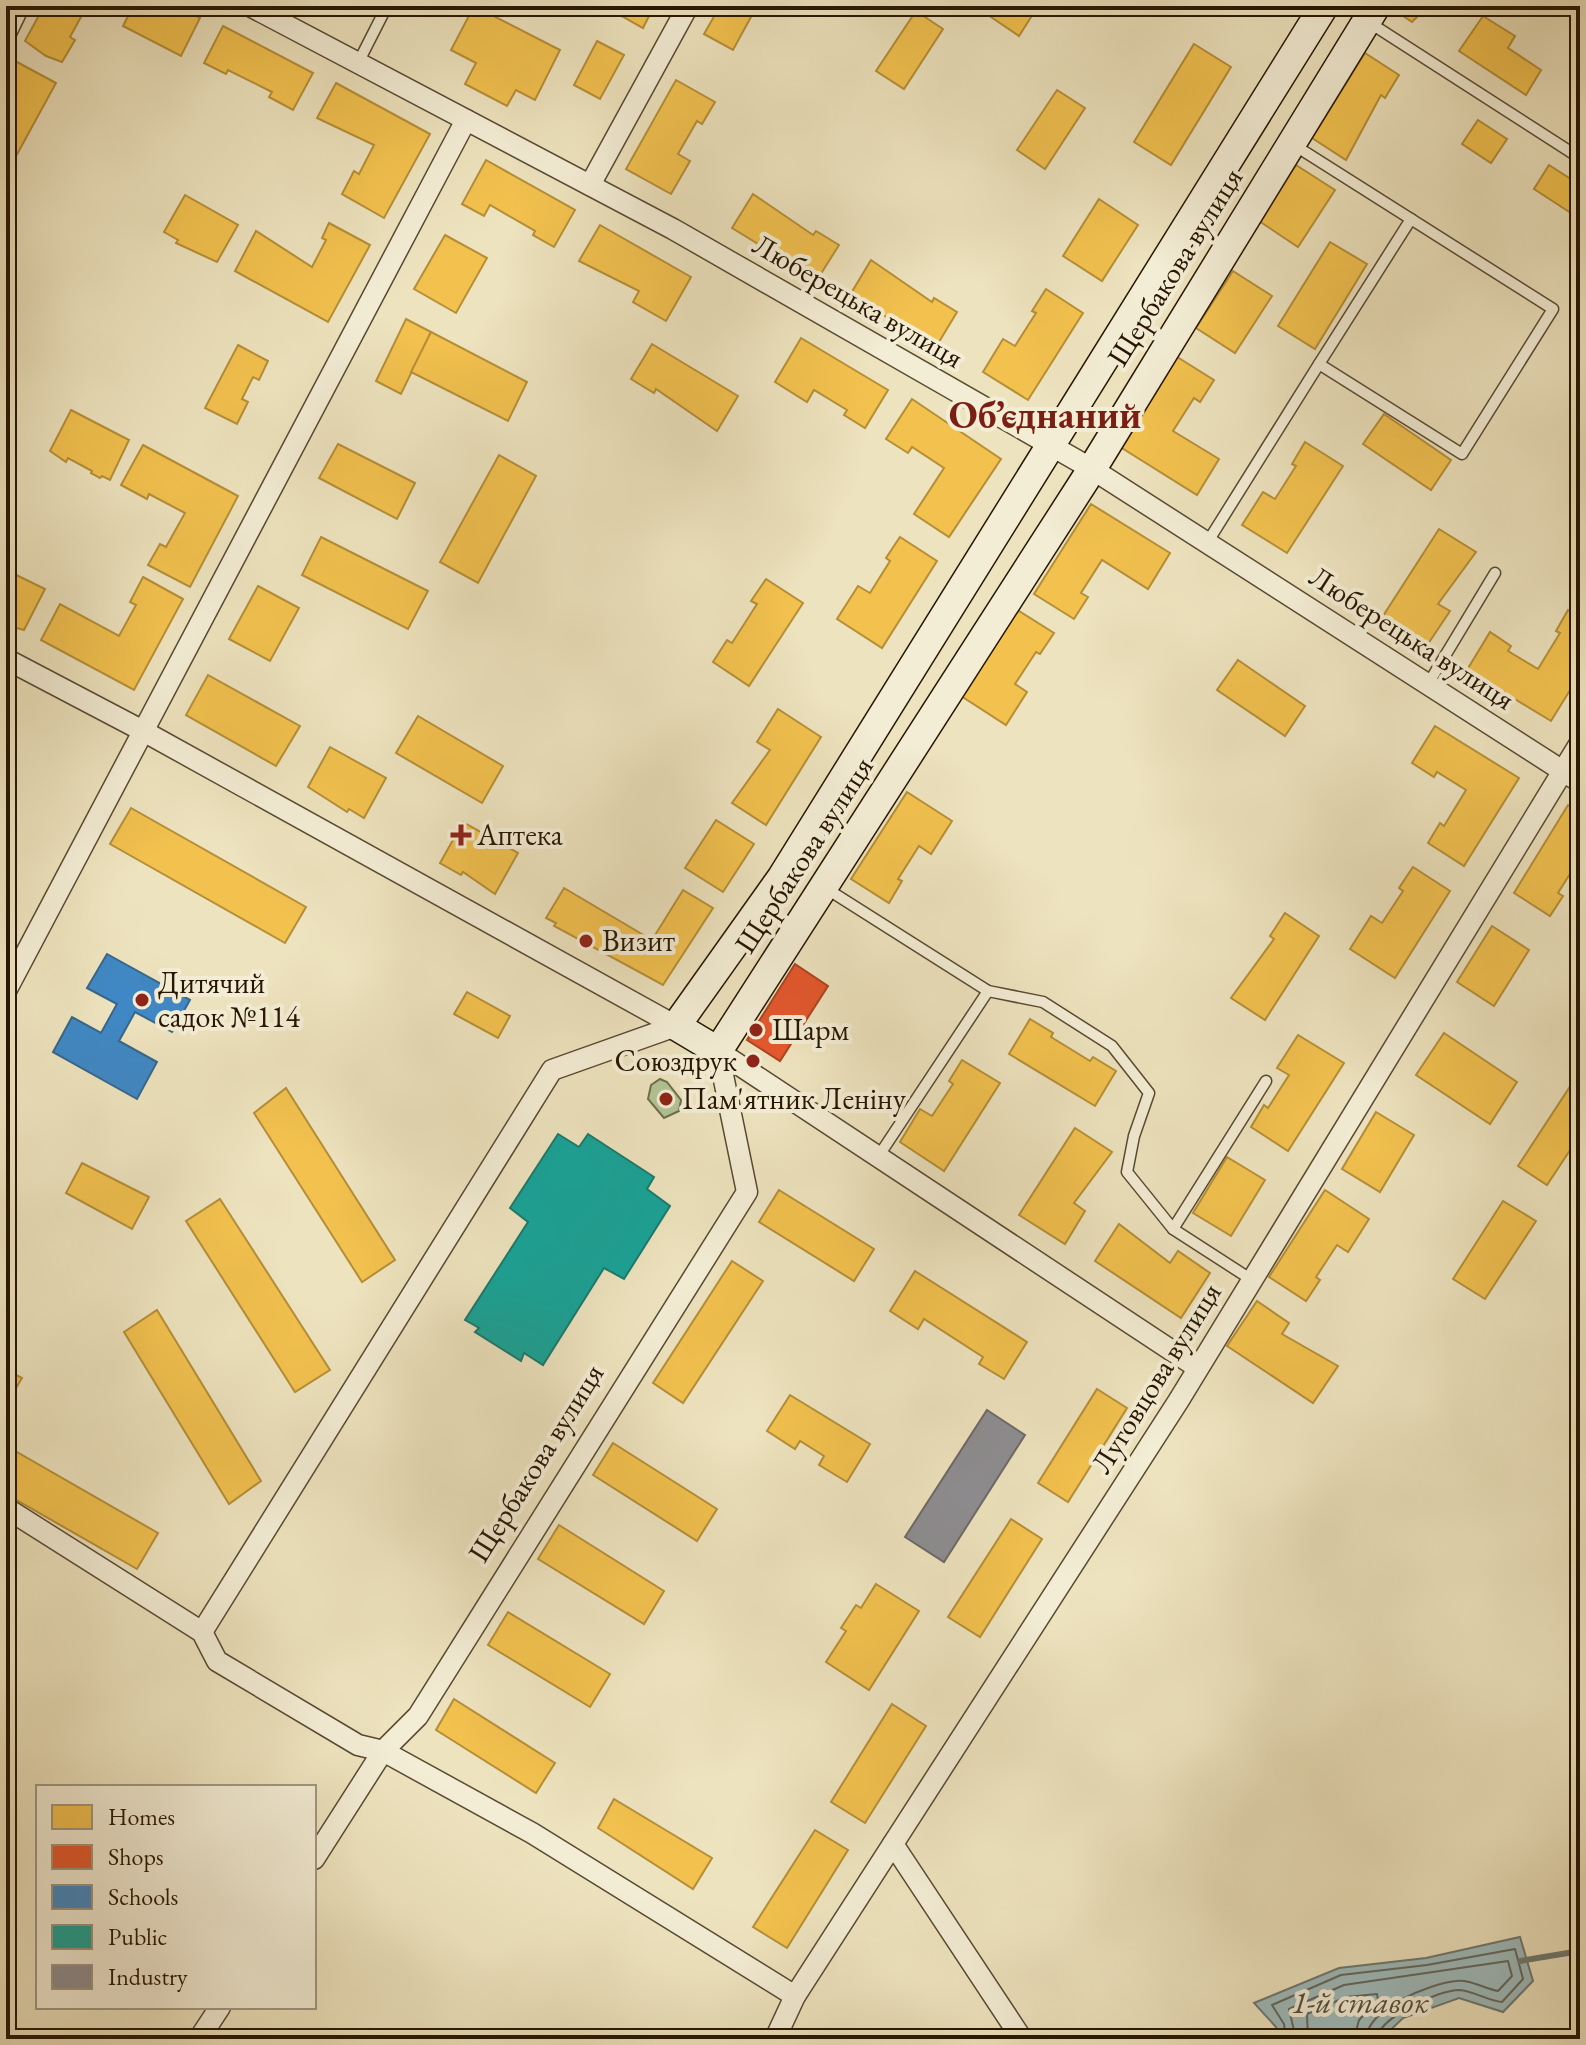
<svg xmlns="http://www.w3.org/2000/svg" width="1586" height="2045" font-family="'EB Garamond',serif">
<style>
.green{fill:#b3c596;stroke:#6d6e4c;stroke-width:2}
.water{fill:#9ebbbc;stroke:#6e7972;stroke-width:2}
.homes{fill:#f2c14e;stroke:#b58e37;stroke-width:2}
.shops{fill:#e4572e;stroke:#ab4421;stroke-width:2}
.schools{fill:#3f88c5;stroke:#38668a;stroke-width:2}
.public{fill:#17a398;stroke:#1c796b;stroke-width:2}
.industry{fill:#8d8d92;stroke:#6e6967;stroke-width:2}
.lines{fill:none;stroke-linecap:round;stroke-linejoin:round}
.shore{stroke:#62685f;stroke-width:2}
.stream{stroke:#6e7972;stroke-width:6}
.lane-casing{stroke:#584931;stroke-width:13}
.street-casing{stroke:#584931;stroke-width:23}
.secondary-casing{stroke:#271602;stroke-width:31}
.lane{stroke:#f3edd5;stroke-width:10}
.street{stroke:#f3edd5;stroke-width:20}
.secondary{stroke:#f3edd5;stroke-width:28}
.poi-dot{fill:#8f2418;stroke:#f3edd5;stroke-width:3}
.labels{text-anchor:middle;stroke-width:8;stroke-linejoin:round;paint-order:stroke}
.street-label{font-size:30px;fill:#271602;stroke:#f3edd5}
.poi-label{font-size:30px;fill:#271602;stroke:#f3edd5;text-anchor:start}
.water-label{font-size:32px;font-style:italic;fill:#515043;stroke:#f3edd5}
.district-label{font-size:38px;font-weight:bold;fill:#7a1f14;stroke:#f3edd5}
</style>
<rect width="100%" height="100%" fill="#ede3be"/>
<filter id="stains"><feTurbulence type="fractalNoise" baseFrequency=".0025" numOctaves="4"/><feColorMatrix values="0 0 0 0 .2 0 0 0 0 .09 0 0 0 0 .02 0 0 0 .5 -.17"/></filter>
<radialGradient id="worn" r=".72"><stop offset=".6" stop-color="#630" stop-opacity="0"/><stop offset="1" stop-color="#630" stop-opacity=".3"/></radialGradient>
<polygon class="green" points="660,1079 667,1082 681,1100 679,1111 664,1118 648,1099 651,1085"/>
<polygon class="water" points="1520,1937 1533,1981 1503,2012 1459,1998 1403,2018 1381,2039 1279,2039 1276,2027 1254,2003 1339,1968 1426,1958"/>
<g class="homes">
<polygon points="44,6 87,6 70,37 75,40 62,62 46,56 25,41"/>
<polygon points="133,6 177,6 200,18 181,56 123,26"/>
<polygon points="474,6 560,50 535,100 516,90 507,106 465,84 476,63 451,50"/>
<polygon points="625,6 654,6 643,28 620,15"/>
<polygon points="720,6 757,6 733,50 704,34"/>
<polygon points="999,6 1038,6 1019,36 991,17"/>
<polygon points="1397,6 1428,6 1412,22 1394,10"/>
<polygon points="916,11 943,29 904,89 876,71"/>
<polygon points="1483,16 1515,36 1508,48 1541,70 1526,95 1459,51"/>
<polygon points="223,26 313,73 293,110 269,97 272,92 228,70 226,74 204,63"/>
<polygon points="597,41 624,55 600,99 574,85"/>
<polygon points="1194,44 1231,67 1171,165 1134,142"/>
<polygon points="1365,53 1399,75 1385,98 1381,95 1346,160 1312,138"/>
<polygon points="17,62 56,83 9,169 6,81"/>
<polygon points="676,80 715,102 702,124 697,121 678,154 690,161 671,194 626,169"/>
<polygon points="336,83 430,134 384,218 342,194 354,171 359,174 374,145 317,118"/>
<polygon points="1057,90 1085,108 1045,169 1017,150"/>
<polygon points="1478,120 1507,139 1491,163 1462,144"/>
<polygon points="486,160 575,210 554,247 533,235 535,231 490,205 484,216 462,204"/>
<polygon points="1296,165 1335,190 1298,247 1259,221"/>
<polygon points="1549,165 1580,185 1580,219 1534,189"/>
<polygon points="753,194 813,235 816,231 839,245 817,280 732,228"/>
<polygon points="185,195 238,225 217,262 176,243 178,240 164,232"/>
<polygon points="1099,199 1138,225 1102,281 1063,256"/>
<polygon points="329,223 370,245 328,322 235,271 256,231 312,267 326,240 322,238"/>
<polygon points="600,225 691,277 666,321 633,302 639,291 579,261"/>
<polygon points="445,235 487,258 456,313 414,289"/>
<polygon points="1330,242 1367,264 1315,349 1278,326"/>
<polygon points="871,260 932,302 934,298 957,312 936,347 850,295"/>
<polygon points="1233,271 1272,296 1235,353 1196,328"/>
<polygon points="1046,289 1083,313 1028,400 983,372 1003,339 1015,346 1036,313 1032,311"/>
<polygon points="406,319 431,332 401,394 376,381"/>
<polygon points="431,332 527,382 508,421 411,372"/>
<polygon points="801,338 888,390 865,428 844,415 847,410 814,390 807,402 775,382"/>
<polygon points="652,344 738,396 717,431 656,389 654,393 631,379"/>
<polygon points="238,345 268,361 259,380 253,377 242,399 248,402 237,424 205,408"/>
<polygon points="1174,355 1214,380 1200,402 1194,398 1173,431 1219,459 1197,495 1117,445"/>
<polygon points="912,399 1001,459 949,537 914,514 944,468 912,447 908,453 886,439"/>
<polygon points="71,410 129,440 110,480 102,476 100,478 91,473 92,471 68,458 66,462 50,451"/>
<polygon points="1384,414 1451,460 1431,490 1363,444"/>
<polygon points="1305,442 1343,466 1287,553 1242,525 1263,492 1275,499 1296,466 1292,464"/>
<polygon points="338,444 415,483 397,519 319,478"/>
<polygon points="143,445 238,496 190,587 148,565 160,544 166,547 185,513 149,494 147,499 121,485"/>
<polygon points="499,455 536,476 478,583 440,562"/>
<polygon points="1091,504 1170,553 1148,589 1102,560 1081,593 1088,597 1074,619 1034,594"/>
<polygon points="1439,529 1476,552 1438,604 1450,611 1428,644 1383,616"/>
<polygon points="321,537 428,591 408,629 302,575"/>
<polygon points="900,537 937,561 882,648 837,619 858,586 870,593 890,561 886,558"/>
<polygon points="6,570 45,589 24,630 6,625"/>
<polygon points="143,577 183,599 134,690 41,640 60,604 119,636 136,605 130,602"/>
<polygon points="766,579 803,603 749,686 713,662 727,640 732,643 757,604 751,601"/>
<polygon points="258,586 299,608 270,661 229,639"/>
<polygon points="1016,609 1054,633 1040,654 1036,652 1015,684 1027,692 1006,725 961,696"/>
<polygon points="1568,610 1580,618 1580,674 1551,721 1467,670 1490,632 1511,646 1508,651 1538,669 1560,633 1556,631"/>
<polygon points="1238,660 1305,706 1285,736 1217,690"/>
<polygon points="208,675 300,726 276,766 186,715"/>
<polygon points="778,709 821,737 766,825 732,803 770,750 757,742"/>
<polygon points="418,716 503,766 482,803 396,753"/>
<polygon points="1435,726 1519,778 1464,866 1428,843 1440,823 1444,826 1466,790 1437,772 1434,777 1412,763"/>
<polygon points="330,747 386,778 364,818 349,809 347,812 308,787"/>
<polygon points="907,792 952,821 931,854 919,846 898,879 902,881 889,903 851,879"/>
<polygon points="1568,805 1580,812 1580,858 1558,893 1563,896 1550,916 1514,893"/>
<polygon points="131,808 306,907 285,943 110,844"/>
<polygon points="716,820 754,844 723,892 685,868"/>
<polygon points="463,822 518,853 495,894 463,872 461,875 440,863"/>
<polygon points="1413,867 1450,891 1395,978 1350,949 1371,916 1382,923 1403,891 1399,888"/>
<polygon points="564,888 652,940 683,890 713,908 663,985 554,926 556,923 546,918"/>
<polygon points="1285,913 1319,936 1265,1020 1231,998 1274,939 1270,936"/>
<polygon points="1492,926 1529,950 1494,1006 1457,982"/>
<polygon points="467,992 510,1016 498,1038 454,1014"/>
<polygon points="1030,1019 1053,1033 1051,1037 1090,1061 1093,1057 1116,1071 1095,1106 1009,1054"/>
<polygon points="1444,1033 1517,1082 1490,1124 1416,1075"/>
<polygon points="1298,1035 1344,1063 1288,1151 1251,1127 1264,1105 1268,1108 1289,1075 1277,1068"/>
<polygon points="962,1060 1000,1083 944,1171 900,1142 920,1109 932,1116 953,1084 949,1081"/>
<polygon points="1571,1085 1580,1091 1580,1135 1547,1185 1518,1166"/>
<polygon points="286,1088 395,1260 362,1282 254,1113"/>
<polygon points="1376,1112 1414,1135 1380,1192 1342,1169"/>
<polygon points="1075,1128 1112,1152 1074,1203 1085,1211 1065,1244 1019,1215"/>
<polygon points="1227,1157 1265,1180 1231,1236 1193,1213"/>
<polygon points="82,1163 149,1197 132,1229 66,1193"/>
<polygon points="779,1190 874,1249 854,1281 759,1222"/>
<polygon points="1325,1190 1369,1219 1348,1252 1337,1245 1316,1277 1320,1280 1306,1301 1269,1277"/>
<polygon points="220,1199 330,1370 295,1392 186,1221"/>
<polygon points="1503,1201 1536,1221 1485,1299 1453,1279"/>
<polygon points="1119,1224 1170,1263 1178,1251 1210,1273 1181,1318 1095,1261"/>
<polygon points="732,1261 763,1281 683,1403 653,1383"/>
<polygon points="915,1271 1027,1342 1004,1379 979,1364 983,1357 924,1319 918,1329 890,1311"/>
<polygon points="1257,1301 1289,1323 1282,1334 1338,1366 1313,1403 1227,1346"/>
<polygon points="157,1310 261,1481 229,1504 124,1332"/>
<polygon points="6,1370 22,1378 6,1405"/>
<polygon points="1097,1389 1127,1408 1068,1502 1038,1483"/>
<polygon points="790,1395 870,1444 847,1482 819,1465 824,1456 800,1441 795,1449 767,1431"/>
<polygon points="613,1443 717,1509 697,1541 593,1475"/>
<polygon points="10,1448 158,1533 137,1569 6,1494 6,1456"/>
<polygon points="1011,1519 1042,1539 980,1637 948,1617"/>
<polygon points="559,1525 664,1591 644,1624 538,1559"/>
<polygon points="876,1584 919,1611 869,1690 826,1662 846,1631 841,1628 856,1605 861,1608"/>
<polygon points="508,1612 610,1674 590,1707 488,1645"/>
<polygon points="454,1699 555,1763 536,1793 436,1730"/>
<polygon points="892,1704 926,1726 865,1823 831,1802"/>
<polygon points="614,1799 712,1858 693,1889 598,1828"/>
<polygon points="815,1830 848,1850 787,1948 753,1927"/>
</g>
<polygon class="shops" points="795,964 828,986 780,1061 747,1040"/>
<polygon class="schools" points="107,954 190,1000 172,1032 135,1012 119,1041 157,1062 137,1099 53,1052 72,1017 101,1033 117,1004 87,988"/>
<polygon class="public" points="558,1134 579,1147 588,1134 654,1177 647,1189 670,1206 624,1279 604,1268 543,1365 524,1353 521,1361 475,1332 479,1328 465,1320 528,1222 510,1208"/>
<polygon class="industry" points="987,1410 1025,1435 944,1562 905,1537"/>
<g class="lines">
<g class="shore">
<path d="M1286,2039L1284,2024L1272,2005L1341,1975L1427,1965L1515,1949L1523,1979L1502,2002C1488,2001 1474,1991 1459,1990C1439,1990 1379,2017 1377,2039"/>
<path d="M1296,2039L1289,2009L1344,1985L1508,1961L1512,1976L1498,1991C1485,1989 1470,1979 1456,1981C1429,1984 1368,2008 1366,2039"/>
<polyline points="1308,2039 1307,2014 1346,1997 1377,1994 1378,2000 1359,2020 1354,2039"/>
</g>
<polyline class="stream" points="1520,1961 1580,1951"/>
<g class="lane-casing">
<g id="lane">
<polyline points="1370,23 1580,158"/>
<polyline points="358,63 387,6"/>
<polyline points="1319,364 1411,219"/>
<polyline points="1207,543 1319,364 1462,454 1553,309 1294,145"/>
<polyline points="1428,684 1495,573"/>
<polyline points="827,889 988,991 1043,1002 1112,1046 1149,1093 1134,1136 1127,1172 1173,1229 1252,1280"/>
<polyline points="878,1157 988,991"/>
<polyline points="1173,1229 1266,1081"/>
</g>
</g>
<g class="street-casing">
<g id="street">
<polyline points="250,6 673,229 1092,469 1580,782"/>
<polyline points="6,33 19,6"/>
<polyline points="590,185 688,6"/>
<polyline points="6,659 145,732 676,1026"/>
<polyline points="6,991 466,120"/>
<polyline points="718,1051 1198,1368"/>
<polyline points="6,1508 202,1632 217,1661 358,1745 383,1751 532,1833 795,1996"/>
<polyline points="202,1632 552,1070 676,1026"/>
<polyline points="893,1844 1022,2039"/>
<polyline points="314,1859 383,1751 418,1716 747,1192 718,1051"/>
<polyline points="199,2039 220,2007"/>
<polyline points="775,2039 795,1996 1179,1400 1580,743"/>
</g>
</g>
<g class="secondary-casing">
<polyline id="secondary" points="1324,6 782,877 676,1026 718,1051 1092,469 1376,6"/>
</g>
<use href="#lane" class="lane"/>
<use href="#street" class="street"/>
<use href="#secondary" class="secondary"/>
</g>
<g class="poi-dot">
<path d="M457 823h8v8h8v8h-8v8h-8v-8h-8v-8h8z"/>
<circle cx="586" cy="941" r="8"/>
<circle cx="142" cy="1000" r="8"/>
<circle cx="756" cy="1030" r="8"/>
<circle cx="753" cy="1061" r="8"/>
<circle cx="666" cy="1099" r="8"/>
</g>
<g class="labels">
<g class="street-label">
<text transform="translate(1175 267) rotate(-58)" y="10">Щербакова вулиця</text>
<text transform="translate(858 301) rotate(30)" y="10">Люберецька вулиця</text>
<text transform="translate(1412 638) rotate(33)" y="10">Люберецька вулиця</text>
<text transform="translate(804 855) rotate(-57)" y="10">Щербакова вулиця</text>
<text transform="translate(1156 1378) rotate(-58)" y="10">Луговцова вулиця</text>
<text transform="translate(536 1463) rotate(-58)" y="10">Щербакова вулиця</text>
</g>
<g class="poi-label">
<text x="477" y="845">Аптека</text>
<text x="602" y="951">Визит</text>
<text x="158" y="993">Дитячий<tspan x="158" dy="34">садок №114</tspan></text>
<text x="772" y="1040">Шарм</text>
<text x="737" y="1071" text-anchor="end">Союздрук</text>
<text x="682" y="1109">Пам'ятник Леніну</text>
</g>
<g class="water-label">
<text x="1360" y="2013">1-й ставок</text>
</g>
<g class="district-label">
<text x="1045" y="428">Об’єднаний</text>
</g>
</g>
<rect width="1586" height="2045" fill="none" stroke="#ede3be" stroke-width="32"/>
<rect x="8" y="8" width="1570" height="2029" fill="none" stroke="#271602" stroke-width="4"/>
<rect x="16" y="16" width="1554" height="2013" fill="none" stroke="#271602" stroke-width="2"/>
<rect x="36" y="1785" width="280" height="224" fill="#f3edd5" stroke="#a19781" stroke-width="2"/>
<rect x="52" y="1805" width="40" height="24" fill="#f2c14e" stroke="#a19781" stroke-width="2"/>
<text x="108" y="1825" font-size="24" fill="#271602">Homes</text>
<rect x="52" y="1845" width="40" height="24" fill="#e4572e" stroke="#a19781" stroke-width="2"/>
<text x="108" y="1865" font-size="24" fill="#271602">Shops</text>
<rect x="52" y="1885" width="40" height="24" fill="#3f88c5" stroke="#a19781" stroke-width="2"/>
<text x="108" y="1905" font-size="24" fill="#271602">Schools</text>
<rect x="52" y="1925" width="40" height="24" fill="#17a398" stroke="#a19781" stroke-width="2"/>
<text x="108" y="1945" font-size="24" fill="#271602">Public</text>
<rect x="52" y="1965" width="40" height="24" fill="#8d8d92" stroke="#a19781" stroke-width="2"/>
<text x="108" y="1985" font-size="24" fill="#271602">Industry</text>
<rect width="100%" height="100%" filter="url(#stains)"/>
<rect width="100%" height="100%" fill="url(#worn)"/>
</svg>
